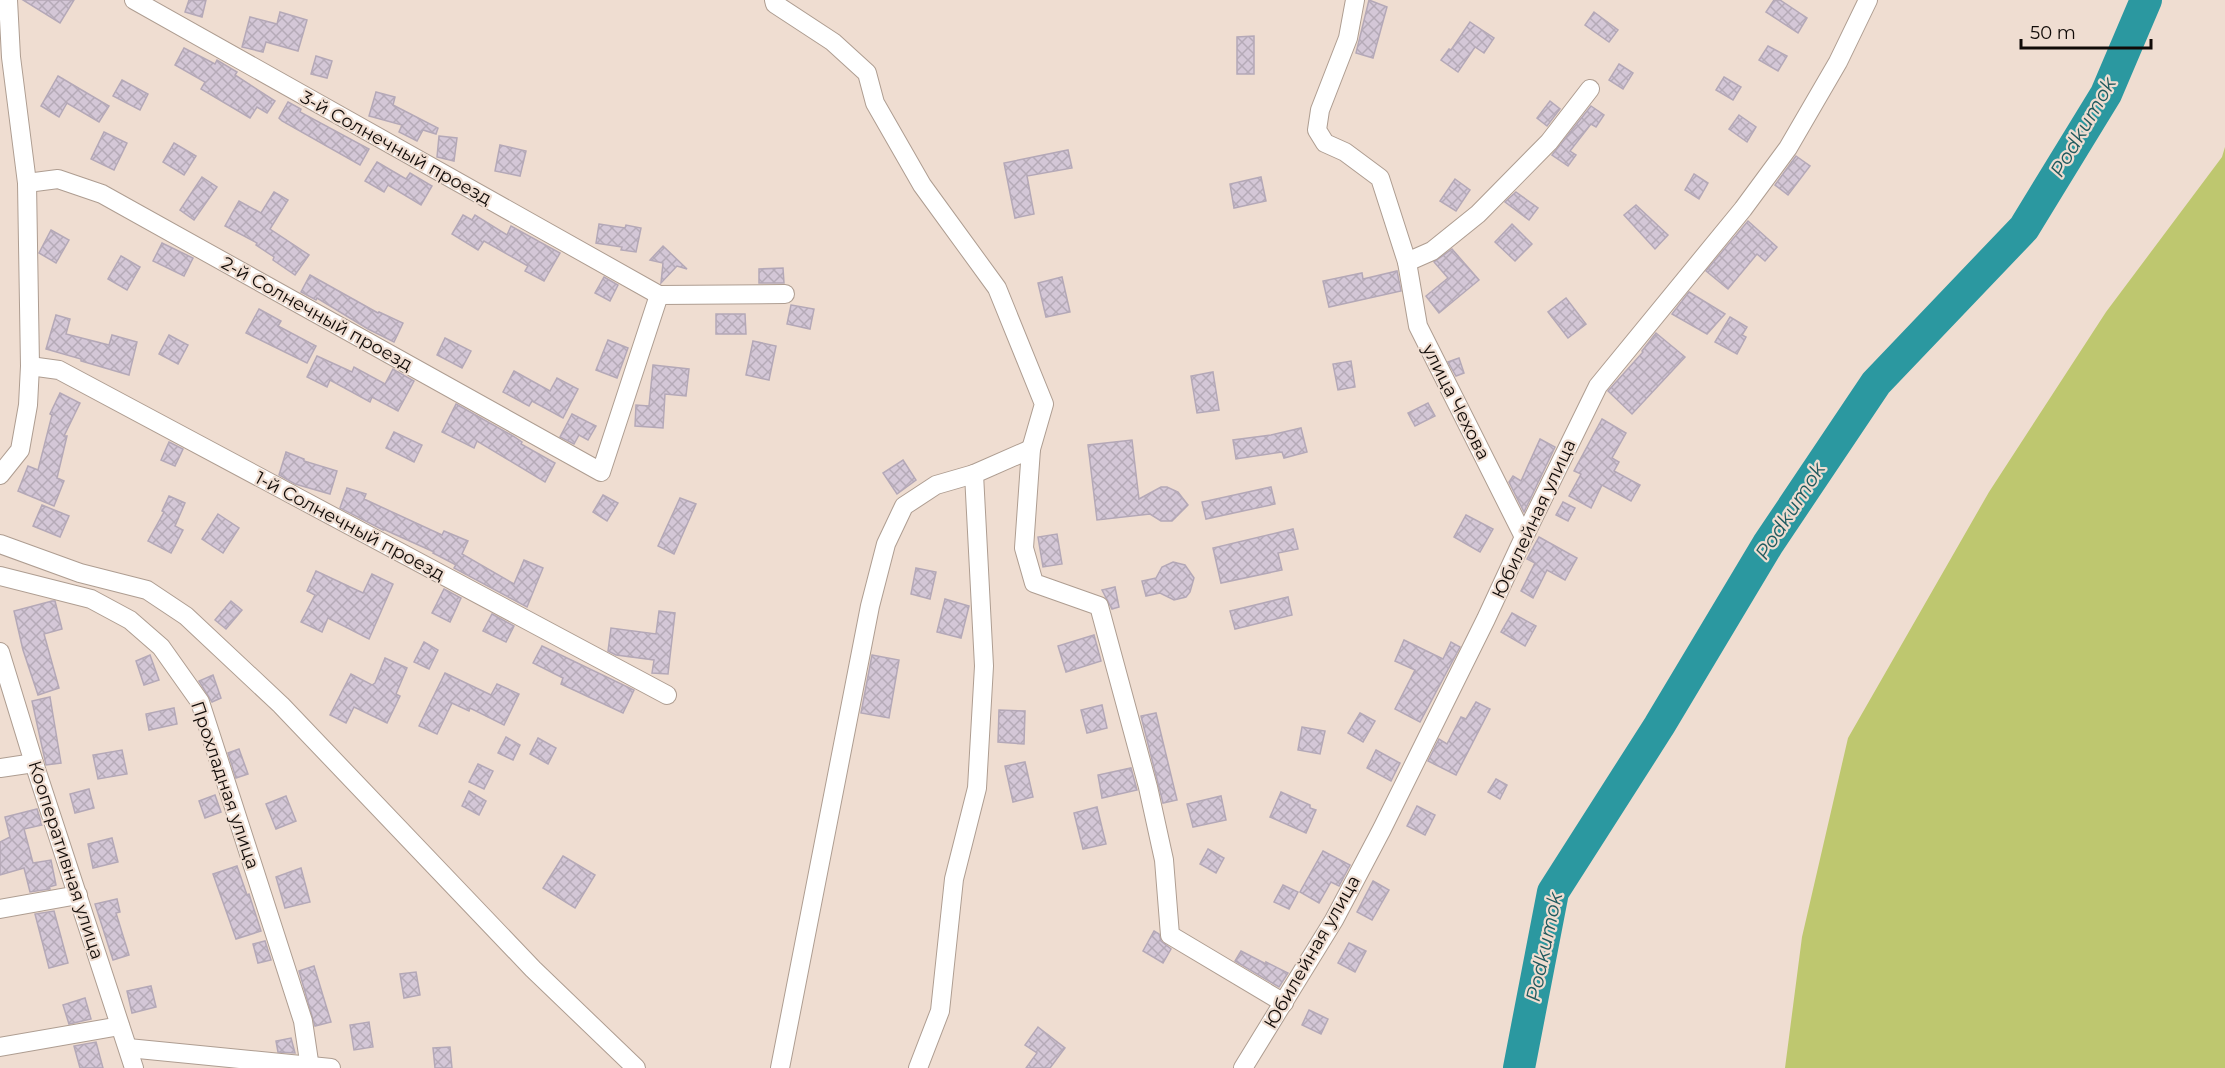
<svg xmlns="http://www.w3.org/2000/svg" width="2225" height="1068" font-family="Montserrat,sans-serif">
<style>
.green{fill:#bec76f}
.lines{fill:none;stroke-linecap:round;stroke-linejoin:round}
.river{stroke:#2b98a0;stroke-width:32}
.building{fill:url(#building-cross-hatch);stroke:#b4a8b7;stroke-width:1.5}
.minor-casing{stroke:#ae9d91;stroke-width:20}
.minor{stroke:#fff;stroke-width:18}
.labels{text-anchor:middle;stroke-width:4.5;stroke-linejoin:round;paint-order:stroke}
.street-label{font-size:18px;fill:#110b08;stroke:#efddd1}
.water-label{font-size:20px;font-style:italic;fill:#205a5e;stroke:#efddd1}
</style>
<defs>
<pattern id="building-cross-hatch" width="8" height="8" patternUnits="userSpaceOnUse" patternTransform="scale(1.5)"><rect width="8" height="8" fill="#d4c7d7"/><path d="M0 0l8 8M0 8l8-8" fill="none" stroke="#b5aab7"/></pattern>
</defs>
<rect width="100%" height="100%" fill="#efddd1"/>
<polygon class="green" points="2225,147 2225,1068 1785,1068 1802,937 1848,738 1989,492 2106,312 2222,157"/>
<g class="lines">
<polyline class="river" points="1519,1068 1553,892 1659,726 1768,544 1876,383 2024,228 2106,94 2146,0"/>
</g>
<g class="building">
<polygon points="23,0 74,0 60,23"/>
<polygon points="189,0 206,0 202,17 185,12"/>
<polygon points="1369,0 1387,7 1373,58 1356,53"/>
<polygon points="1774,0 1780,0 1807,18 1798,33 1766,12"/>
<polygon points="280,12 307,20 298,51 266,42 263,52 242,47 250,17 277,24"/>
<polygon points="1594,12 1618,30 1609,42 1585,25"/>
<polygon points="1470,22 1494,38 1484,53 1475,47 1458,72 1441,60 1449,49 1451,50"/>
<polygon points="1254,36 1254,74 1237,74 1237,37"/>
<polygon points="1768,46 1787,56 1778,71 1759,60"/>
<polygon points="184,48 215,64 217,60 237,72 235,75 275,101 267,113 257,107 250,118 201,89 205,82 175,65"/>
<polygon points="316,56 332,61 327,78 311,74"/>
<polygon points="1619,64 1633,73 1623,89 1609,80"/>
<polygon points="58,76 109,106 99,122 67,103 59,117 41,106"/>
<polygon points="1724,77 1741,87 1733,100 1716,90"/>
<polygon points="122,80 148,94 140,110 113,96"/>
<polygon points="376,92 395,97 393,105 438,128 436,134 423,130 417,141 399,132 402,125 369,116"/>
<polygon points="1550,101 1560,109 1547,126 1537,118"/>
<polygon points="288,102 301,109 300,112 369,149 360,165 282,121 279,118"/>
<polygon points="1591,106 1604,115 1596,127 1591,124 1570,151 1576,155 1568,166 1552,155"/>
<polygon points="1739,115 1756,127 1747,142 1729,129"/>
<polygon points="104,132 127,143 114,170 91,159"/>
<polygon points="439,136 457,138 454,161 437,157"/>
<polygon points="174,143 196,156 184,175 163,162"/>
<polygon points="500,145 526,151 520,176 495,171"/>
<polygon points="1068,150 1072,168 1027,176 1034,214 1015,218 1004,163"/>
<polygon points="1796,156 1810,166 1788,195 1775,185"/>
<polygon points="377,162 406,179 410,173 432,186 421,205 388,185 384,192 365,181"/>
<polygon points="1694,174 1708,183 1699,199 1685,190"/>
<polygon points="202,177 217,187 194,220 180,210"/>
<polygon points="1261,177 1266,201 1234,208 1230,184"/>
<polygon points="1455,179 1470,190 1456,211 1440,201"/>
<polygon points="274,192 288,200 270,229 309,255 295,275 273,260 274,257 256,245 257,243 225,226 239,201 261,213"/>
<polygon points="1516,192 1538,208 1529,220 1505,202"/>
<polygon points="1636,205 1668,235 1655,249 1624,215"/>
<polygon points="463,215 472,220 475,215 507,235 511,226 560,253 544,281 525,271 528,266 484,241 478,250 452,234"/>
<polygon points="1748,221 1777,247 1765,261 1757,254 1728,289 1706,271"/>
<polygon points="599,224 625,228 626,225 641,228 636,252 621,250 622,247 596,243"/>
<polygon points="1512,224 1532,244 1515,261 1495,242"/>
<polygon points="51,230 69,240 56,263 39,253"/>
<polygon points="162,243 193,258 184,276 153,261"/>
<polygon points="663,246 687,269 677,266 661,283 663,263 650,260"/>
<polygon points="1452,249 1479,280 1439,313 1426,296 1448,278 1434,262"/>
<polygon points="121,256 140,267 127,290 108,279"/>
<polygon points="783,268 784,283 759,283 759,269"/>
<polygon points="1397,271 1401,291 1329,307 1323,281 1362,273 1363,279"/>
<polygon points="310,275 378,313 379,312 403,323 394,342 368,329 317,298 316,300 301,292"/>
<polygon points="604,277 618,285 610,301 595,293"/>
<polygon points="1062,277 1070,312 1046,317 1038,283"/>
<polygon points="1689,292 1725,314 1707,334 1672,314"/>
<polygon points="1566,298 1586,324 1568,338 1548,312"/>
<polygon points="791,305 814,309 810,329 787,324"/>
<polygon points="259,309 281,321 278,326 316,346 307,363 246,333"/>
<polygon points="716,314 745,314 746,334 716,334"/>
<polygon points="56,315 70,319 66,334 109,345 112,335 137,342 129,375 81,361 81,359 46,349"/>
<polygon points="1730,317 1747,327 1742,335 1746,337 1737,354 1715,342"/>
<polygon points="1656,333 1685,357 1632,414 1608,391 1643,352 1642,351"/>
<polygon points="169,335 188,345 178,364 159,354"/>
<polygon points="445,338 471,351 462,368 437,355"/>
<polygon points="608,340 628,348 617,378 596,370"/>
<polygon points="753,341 776,346 769,380 746,375"/>
<polygon points="317,356 352,372 354,367 385,384 393,369 414,381 398,411 372,397 370,402 330,380 327,387 307,377"/>
<polygon points="1459,358 1464,373 1456,376 1448,362"/>
<polygon points="1351,361 1355,387 1338,390 1333,364"/>
<polygon points="653,365 689,369 686,396 665,394 663,428 635,426 636,405 649,406"/>
<polygon points="514,371 550,391 557,378 578,389 563,418 532,401 529,406 503,392"/>
<polygon points="1213,372 1219,410 1197,413 1191,376"/>
<polygon points="60,393 80,403 64,436 67,436 57,478 64,481 54,506 18,491 28,466 38,470 52,415 50,414"/>
<polygon points="1428,403 1435,416 1415,426 1408,413"/>
<polygon points="456,404 513,436 522,442 521,444 555,463 545,482 477,441 474,448 442,432"/>
<polygon points="572,414 596,426 588,440 579,435 574,444 560,437"/>
<polygon points="1602,419 1626,433 1612,458 1619,462 1614,471 1640,485 1631,501 1602,485 1591,508 1569,496 1581,474 1574,471"/>
<polygon points="1301,428 1307,452 1284,458 1282,452 1236,459 1233,440 1271,435"/>
<polygon points="394,432 422,445 414,462 386,448"/>
<polygon points="1540,439 1555,447 1524,512 1509,482 1513,476 1521,481"/>
<polygon points="1132,440 1139,499 1161,487 1167,487 1178,492 1188,505 1172,521 1161,521 1150,514 1097,520 1088,445"/>
<polygon points="169,442 183,449 175,466 161,460"/>
<polygon points="286,452 304,459 304,461 337,471 330,494 295,484 279,475"/>
<polygon points="903,460 916,480 897,494 883,473"/>
<polygon points="1271,487 1275,504 1206,519 1202,502"/>
<polygon points="347,488 366,494 364,499 442,535 444,531 468,541 462,554 514,584 524,560 543,568 527,607 454,568 457,563 456,565 433,553 434,552 383,529 383,530 340,508"/>
<polygon points="603,495 618,503 607,521 593,512"/>
<polygon points="169,496 185,503 175,526 183,530 171,553 148,541 164,512 162,511"/>
<polygon points="680,498 696,504 674,554 658,546"/>
<polygon points="1563,502 1575,508 1568,521 1556,515"/>
<polygon points="42,505 69,516 60,537 33,526"/>
<polygon points="218,514 239,528 223,553 202,539"/>
<polygon points="1466,515 1493,529 1480,552 1454,537"/>
<polygon points="1293,529 1298,549 1278,553 1282,570 1221,583 1213,548"/>
<polygon points="1057,534 1062,564 1043,567 1038,537"/>
<polygon points="1539,537 1577,558 1565,580 1547,570 1533,598 1521,591 1535,563 1527,559"/>
<polygon points="1173,562 1185,565 1194,578 1190,592 1186,597 1174,600 1160,593 1146,596 1142,581 1156,578 1162,567"/>
<polygon points="916,568 936,572 930,599 911,594"/>
<polygon points="316,571 363,593 372,574 393,584 369,639 328,618 322,632 301,622 315,595 307,591"/>
<polygon points="1115,587 1119,607 1112,609 1102,590"/>
<polygon points="444,589 461,598 450,622 432,613"/>
<polygon points="1288,597 1292,615 1235,629 1230,611"/>
<polygon points="945,599 969,606 961,638 937,632"/>
<polygon points="52,601 55,601 62,629 44,634 59,688 38,695 23,650 14,611"/>
<polygon points="231,601 242,610 226,629 215,620"/>
<polygon points="659,611 675,613 668,674 652,673 654,660 616,655 608,651 611,628 656,634"/>
<polygon points="1512,613 1536,626 1525,646 1501,632"/>
<polygon points="492,614 514,626 506,642 483,631"/>
<polygon points="1094,635 1101,661 1066,672 1058,646"/>
<polygon points="1404,640 1443,659 1451,642 1460,647 1420,722 1395,709 1415,670 1395,661"/>
<polygon points="424,642 438,650 429,669 414,662"/>
<polygon points="542,646 634,690 623,713 561,684 563,678 533,663"/>
<polygon points="150,655 159,680 144,685 136,661"/>
<polygon points="872,655 899,660 889,718 861,713"/>
<polygon points="385,658 407,668 396,694 400,696 387,723 354,707 346,723 330,715 351,674 372,685 375,683"/>
<polygon points="445,673 491,695 497,684 519,694 504,725 470,708 469,711 452,703 437,734 419,726"/>
<polygon points="213,675 221,698 212,702 199,681"/>
<polygon points="50,697 61,763 46,765 32,701"/>
<polygon points="1476,702 1490,709 1456,775 1428,761 1439,739 1447,744 1461,717 1466,719"/>
<polygon points="1102,705 1107,728 1087,733 1081,710"/>
<polygon points="174,708 177,724 149,730 146,714"/>
<polygon points="999,710 1025,711 1024,744 998,742"/>
<polygon points="1156,713 1177,800 1163,803 1141,716"/>
<polygon points="1360,713 1375,721 1363,742 1348,733"/>
<polygon points="1302,727 1325,731 1320,754 1298,750"/>
<polygon points="506,737 520,745 513,760 498,753"/>
<polygon points="538,738 556,748 548,764 530,754"/>
<polygon points="239,749 248,774 236,778 228,753"/>
<polygon points="122,750 127,774 98,779 93,755"/>
<polygon points="1376,750 1400,763 1391,781 1367,768"/>
<polygon points="1025,762 1033,797 1013,802 1005,766"/>
<polygon points="478,764 493,771 484,789 469,782"/>
<polygon points="1131,768 1137,790 1102,798 1098,775"/>
<polygon points="1496,779 1507,785 1500,799 1488,792"/>
<polygon points="89,789 94,808 75,813 70,794"/>
<polygon points="469,791 486,801 479,815 462,806"/>
<polygon points="1281,792 1310,805 1310,808 1316,810 1306,833 1270,817"/>
<polygon points="215,795 221,812 205,818 199,801"/>
<polygon points="286,796 296,821 276,829 266,804"/>
<polygon points="1221,796 1226,820 1193,827 1187,804"/>
<polygon points="1417,806 1435,815 1425,835 1407,826"/>
<polygon points="1097,807 1106,844 1083,849 1074,813"/>
<polygon points="37,809 42,825 24,829 33,863 51,860 56,885 49,887 50,889 30,892 24,868 0,875 0,842 10,837 5,817"/>
<polygon points="112,838 118,862 93,868 88,844"/>
<polygon points="1208,849 1224,858 1216,873 1200,864"/>
<polygon points="1323,851 1350,865 1339,886 1331,882 1319,903 1300,892"/>
<polygon points="563,856 595,875 575,908 543,888"/>
<polygon points="237,866 247,895 249,894 261,931 236,939 213,874"/>
<polygon points="301,868 310,902 285,908 276,877"/>
<polygon points="1373,881 1389,890 1372,920 1357,912"/>
<polygon points="1283,885 1298,892 1289,909 1274,902"/>
<polygon points="117,899 120,912 116,913 129,955 113,960 95,904"/>
<polygon points="54,911 68,963 49,968 35,914"/>
<polygon points="1154,931 1159,934 1161,941 1171,949 1163,963 1143,951"/>
<polygon points="265,941 271,960 258,963 253,944"/>
<polygon points="1349,943 1366,951 1355,972 1338,963"/>
<polygon points="1241,951 1266,964 1266,962 1288,973 1279,987 1235,961"/>
<polygon points="314,966 331,1022 315,1026 299,971"/>
<polygon points="416,972 420,995 404,998 400,974"/>
<polygon points="151,986 156,1007 132,1013 127,991"/>
<polygon points="85,998 91,1019 69,1024 63,1005"/>
<polygon points="1309,1010 1328,1019 1321,1034 1302,1025"/>
<polygon points="369,1022 373,1047 354,1050 350,1025"/>
<polygon points="1038,1027 1065,1048 1050,1068 1026,1068 1037,1053 1025,1045"/>
<polygon points="291,1038 295,1053 278,1052 276,1041"/>
<polygon points="96,1042 103,1068 80,1068 74,1046"/>
<polygon points="450,1047 452,1068 435,1068 433,1048"/>
</g>
<g class="lines">
<g class="minor-casing">
<g id="minor">
<polyline points="134,0 659,295 785,294"/>
<polyline points="774,0 775,4 833,42 867,73 875,103 922,185 997,288 1044,404 1031,449 1024,548 1034,583 1099,606 1148,787 1164,860 1170,935 1284,1003"/>
<polyline points="1355,0 1348,38 1320,110 1317,130 1325,143 1345,152 1380,178 1407,262 1418,326 1524,537"/>
<polyline points="27,183 58,179 102,194 601,472 659,295"/>
<polyline points="1407,262 1432,251 1478,214 1549,142 1590,89"/>
<polyline points="30,366 59,370 667,695"/>
<polyline points="0,475 20,450 28,405 30,366 27,183 11,57 8,0"/>
<polyline points="0,544 80,573 147,590 186,616 281,705 533,969 636,1068"/>
<polyline points="0,576 91,599 130,620 161,647 200,702 303,1021 310,1068"/>
<polyline points="0,652 34,763 134,1068"/>
<polyline points="0,768 34,763"/>
<polyline points="0,909 78,895"/>
<polyline points="0,1047 120,1026"/>
<polyline points="128,1048 331,1068"/>
<polyline points="780,1068 870,606 886,544 904,506 936,485 974,474"/>
<polyline points="918,1068 940,1011 954,879 977,788 984,666 974,474 1031,449"/>
<polyline points="1243,1068 1334,920 1382,829 1486,619 1524,537 1598,386 1743,209 1788,148 1838,62 1868,0"/>
</g>
</g>
<use href="#minor" class="minor"/>
</g>
<g class="labels">
<g class="street-label">
<text transform="translate(396 148) rotate(29)" y="6">3-й Солнечный проезд</text>
<text transform="translate(317 314) rotate(29)" y="6">2-й Солнечный проезд</text>
<text transform="translate(1456 402) rotate(63)" y="6">улица Чехова</text>
<text transform="translate(1534 519) rotate(-65)" y="6">Юбилейная улица</text>
<text transform="translate(350 526) rotate(28)" y="6">1-й Солнечный проезд</text>
<text transform="translate(225 785) rotate(71)" y="6">Прохладная улица</text>
<text transform="translate(66 860) rotate(72)" y="6">Кооперативная улица</text>
<text transform="translate(1312 952) rotate(-60)" y="6">Юбилейная улица</text>
</g>
<g class="water-label">
<text transform="translate(2083 127) rotate(-60)" y="7">Podkumok</text>
<text transform="translate(1790 511) rotate(-57)" y="7">Podkumok</text>
<text transform="translate(1544 947) rotate(-78)" y="7">Podkumok</text>
</g>
</g>
<path d="M2021 39v9h130v-9" fill="none" stroke="#110b08" stroke-width="3"/>
<text x="2030" y="39" font-size="18" fill="#110b08" stroke="#efddd1" stroke-width="4.5" paint-order="stroke">50 m</text>
</svg>
